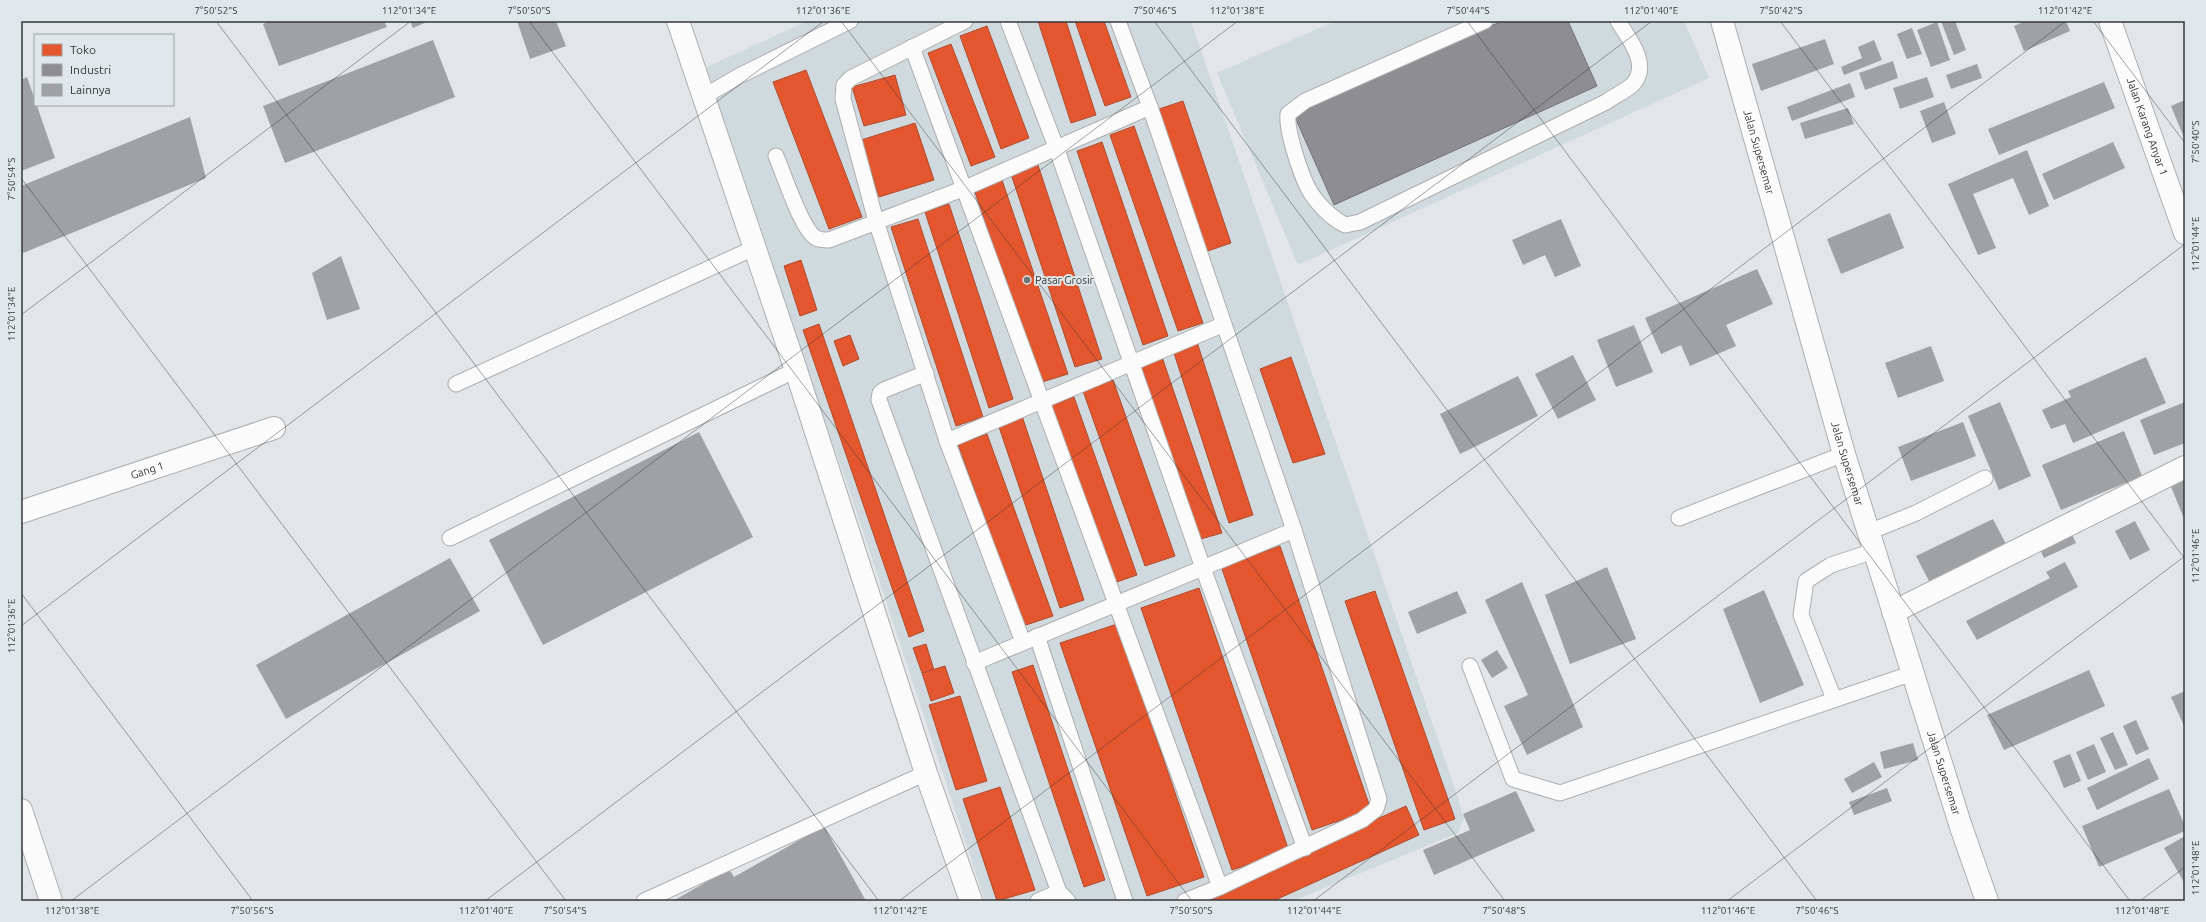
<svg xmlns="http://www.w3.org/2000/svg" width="2206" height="922" font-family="Ubuntu,sans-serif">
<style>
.built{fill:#d0dade}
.shops{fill:#e4572e;stroke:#af4d31}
.industry{fill:#8d8d92;stroke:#727377}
.building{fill:#9fa1a3}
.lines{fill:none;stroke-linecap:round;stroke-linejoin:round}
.lane-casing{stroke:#acaeb0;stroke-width:17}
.street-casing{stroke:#acaeb0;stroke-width:24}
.secondary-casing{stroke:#acaeb0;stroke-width:24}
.lane{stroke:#fbfbfc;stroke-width:15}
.street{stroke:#fbfbfc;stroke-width:22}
.secondary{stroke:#fbfbfc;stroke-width:22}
.ticks{fill:none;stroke:#343738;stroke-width:1;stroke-opacity:0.45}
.poi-dot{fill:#717476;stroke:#e0e7eb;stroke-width:1.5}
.labels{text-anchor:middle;stroke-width:4;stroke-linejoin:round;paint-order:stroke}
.street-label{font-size:11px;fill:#343738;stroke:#e0e7eb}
.poi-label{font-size:11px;fill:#343738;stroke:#e0e7eb;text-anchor:start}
.neatline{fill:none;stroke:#343738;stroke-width:1.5}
.ticks-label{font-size:10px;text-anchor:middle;fill:#343738}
</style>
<rect width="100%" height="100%" fill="#e3e6e8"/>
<g class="built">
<polygon points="807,21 1191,21 1458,798 1464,819 1458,833 1293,901 985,901 849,489 698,71"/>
<polygon points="1335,21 1684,21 1709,78 1298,265 1217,73"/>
</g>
<g class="shops">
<polygon points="1038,21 1066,21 1096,115 1071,123"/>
<polygon points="1075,21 1104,21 1131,97 1105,106"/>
<polygon points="987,26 1029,138 1001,149 960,36"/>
<polygon points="951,44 995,157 971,166 928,53"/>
<polygon points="806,70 862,217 829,229 773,82"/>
<polygon points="895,75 906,115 864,126 852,87"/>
<polygon points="1183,101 1231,243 1205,252 1156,110"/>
<polygon points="915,123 934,180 879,197 861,140"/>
<polygon points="1134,126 1203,323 1178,331 1110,135"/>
<polygon points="1102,142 1168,336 1143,345 1077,151"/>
<polygon points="1038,165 1102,359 1075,367 1011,174"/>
<polygon points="1002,180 1068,374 1039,383 974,189"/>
<polygon points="949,204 1013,399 989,408 925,212"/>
<polygon points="918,219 983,417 956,426 891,227"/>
<polygon points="801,260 817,310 800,316 784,266"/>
<polygon points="819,324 924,631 909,637 803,330"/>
<polygon points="850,335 859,359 843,366 834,341"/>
<polygon points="1196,339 1253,515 1229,523 1172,347"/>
<polygon points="1161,354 1222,533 1197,540 1137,362"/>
<polygon points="1291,357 1325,454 1293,463 1260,369"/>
<polygon points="1113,380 1175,556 1145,566 1083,391"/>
<polygon points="1074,397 1137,575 1111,584 1049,406"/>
<polygon points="1022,416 1084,600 1060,608 998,424"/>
<polygon points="987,434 1053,616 1023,626 958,444"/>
<polygon points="1280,546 1371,810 1312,830 1221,566"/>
<polygon points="1199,588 1289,851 1232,870 1141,608"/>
<polygon points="1375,591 1455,819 1424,830 1345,601"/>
<polygon points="1117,624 1204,877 1147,896 1060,643"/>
<polygon points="926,644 934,670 922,673 913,648"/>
<polygon points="1033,665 1105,880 1084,887 1012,672"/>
<polygon points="945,666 954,693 931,701 922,673"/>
<polygon points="960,696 987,781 956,790 929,705"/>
<polygon points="1000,787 1035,890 997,901 963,799"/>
<polygon points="1406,806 1419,835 1273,901 1194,901"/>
</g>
<polygon class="industry" points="1502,21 1568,21 1597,86 1334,205 1294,115"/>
<g class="building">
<polygon points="270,21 384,21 387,27 279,66 263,24"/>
<polygon points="410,21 429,21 413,28"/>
<polygon points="517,21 556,21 566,46 530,59"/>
<polygon points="1941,21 1955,21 1966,50 1954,55"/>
<polygon points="2025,21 2066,21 2070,31 2024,51 2014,26"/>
<polygon points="1937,22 1950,60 1931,67 1917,30"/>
<polygon points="1912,28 1922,54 1907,59 1897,34"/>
<polygon points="1825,39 1834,64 1761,91 1752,64"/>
<polygon points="433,40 455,97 285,163 263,106"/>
<polygon points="1874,40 1882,60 1844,75 1841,67 1862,58 1858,47"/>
<polygon points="1893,61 1898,78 1865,90 1859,73"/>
<polygon points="1977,64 1982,78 1951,89 1946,75"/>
<polygon points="27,77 55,158 21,171 21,80"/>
<polygon points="1927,77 1934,97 1900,109 1893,88"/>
<polygon points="2104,82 2115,108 1999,155 1988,129"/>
<polygon points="1850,83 1855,97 1792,121 1787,107"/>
<polygon points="2185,100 2185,140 2171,106"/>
<polygon points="1944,102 1956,134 1932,143 1920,111"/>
<polygon points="1848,108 1854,124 1805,139 1800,123"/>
<polygon points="190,117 206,178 23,253 21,247 21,186"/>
<polygon points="2113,142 2125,168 2054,200 2042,174"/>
<polygon points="2027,150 2049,206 2029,215 2013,178 1973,194 1996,248 1978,255 1948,184"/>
<polygon points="1890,213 1904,248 1841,274 1827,239"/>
<polygon points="1561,219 1581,266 1555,277 1545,255 1523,265 1512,240"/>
<polygon points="341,256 360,309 327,320 312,273"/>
<polygon points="1757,269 1773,304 1726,325 1736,346 1690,366 1681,345 1661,354 1645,318"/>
<polygon points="1634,325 1653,372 1616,387 1597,340"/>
<polygon points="1931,346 1944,381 1898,398 1885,363"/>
<polygon points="1573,355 1596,400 1558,419 1535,374"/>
<polygon points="2146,357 2166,403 2073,443 2065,424 2051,429 2042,410 2071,397 2068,391"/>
<polygon points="1518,376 1538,416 1460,454 1440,414"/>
<polygon points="2000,402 2031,476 1999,490 1968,416"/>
<polygon points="2185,402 2185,443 2154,455 2140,420"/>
<polygon points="1963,422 1976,456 1911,481 1898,447"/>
<polygon points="2124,431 2142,476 2061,510 2042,465"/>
<polygon points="699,432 753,537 543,645 489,540"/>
<polygon points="2185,469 2185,516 2183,516 2167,477"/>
<polygon points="1993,519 2007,546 1931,585 1916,556"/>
<polygon points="2135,521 2150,550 2130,560 2115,531"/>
<polygon points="2069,528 2076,543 2044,558 2037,543"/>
<polygon points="450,558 480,611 286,719 256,665"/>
<polygon points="2065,562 2078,587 1977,640 1966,621 2050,578 2046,572"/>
<polygon points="1607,567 1636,639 1570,664 1545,595"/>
<polygon points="1522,582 1583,727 1527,755 1504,706 1528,695 1485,600"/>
<polygon points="1764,590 1804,685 1760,703 1723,609"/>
<polygon points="1457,591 1467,613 1417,634 1408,612"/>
<polygon points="1497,650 1508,668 1492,678 1481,660"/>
<polygon points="2089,670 2105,706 2004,750 1987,715"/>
<polygon points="2185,691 2185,728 2171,697"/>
<polygon points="2136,720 2149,749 2136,755 2123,726"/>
<polygon points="2113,732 2128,765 2115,770 2100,738"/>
<polygon points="1913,743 1918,760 1884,769 1880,752"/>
<polygon points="2094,744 2106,772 2088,780 2076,752"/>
<polygon points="2070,754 2081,781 2064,788 2053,761"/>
<polygon points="2149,758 2159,779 2097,810 2087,788"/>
<polygon points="1874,762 1882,777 1852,793 1844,779"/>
<polygon points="1887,788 1892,801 1854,815 1849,802"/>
<polygon points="2169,789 2185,826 2185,831 2099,867 2082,826"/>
<polygon points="1516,791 1535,831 1434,875 1423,850 1470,830 1463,814"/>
<polygon points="824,826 866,901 673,901 729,869 734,877"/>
<polygon points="2185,836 2185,884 2164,848"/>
</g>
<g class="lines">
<g class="lane-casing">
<g id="lane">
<polyline points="965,21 851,78 844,85 843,99 876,221 947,441 1023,642"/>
<polyline points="1008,21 1056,147 1203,568 1305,848"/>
<polyline points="1118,21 1150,107 1294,530 1379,799 1376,809 1362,820 1220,887 1185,901"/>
<path d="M1485,21L1305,101L1288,114C1286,130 1300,172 1308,188C1316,203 1330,217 1345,225L1360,222L1606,102C1614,96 1628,90 1634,83C1650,63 1628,38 1618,21"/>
<polyline points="912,47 1220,887"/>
<polyline points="703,97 739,76 850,21"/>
<path d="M776,156C784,174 801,229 816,238C820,240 825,240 829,240L965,188L1150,107"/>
<polyline points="926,373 884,390 880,393 879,400 1059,892 1068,901"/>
<polyline points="456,384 754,248"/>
<polyline points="947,441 1222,325"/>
<polyline points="1679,518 1844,454"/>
<polyline points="1869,532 1916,513 1985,478"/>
<polyline points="450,538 796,370"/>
<polyline points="1037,636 1125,901"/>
<polyline points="974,663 1294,530"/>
<polyline points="1470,666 1513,779 1560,793 1913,673"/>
<polyline points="1834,699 1801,615 1806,581 1831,565 1874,551"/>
<polyline points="644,901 926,773"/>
<polyline points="1038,901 1059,892"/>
</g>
</g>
<g class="street-casing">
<g id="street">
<polyline points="678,21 796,370 926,773 971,901"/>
<path id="s1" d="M2110,21L2185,233"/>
<path id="s2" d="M21,512L274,428"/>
<polyline points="1893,612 2185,467"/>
<polyline points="21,810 51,901"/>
</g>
</g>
<g class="secondary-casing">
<g id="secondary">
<path id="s3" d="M1722,21L1844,454L1961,827L1987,901"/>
</g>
</g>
<use href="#lane" class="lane"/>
<use href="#street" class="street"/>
<use href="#secondary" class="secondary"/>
</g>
<path class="ticks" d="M216,21L879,901M529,21L1192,901M841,21L1505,901M1154,21L1817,901M1467,21L2130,901M1780,21L2185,559M2093,21L2185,143M21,178L566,901M21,315L411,21M21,593L253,901M21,626L824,21M71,901L1238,21M485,901L1652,21M899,901L2066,21M1313,901L2185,244M1727,901L2185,556M2140,901L2185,867"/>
<circle class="poi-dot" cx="1027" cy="280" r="4"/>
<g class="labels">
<g class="street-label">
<text dy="4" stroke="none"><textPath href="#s1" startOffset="112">Jalan Karang Anyar 1</textPath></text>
<text dy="4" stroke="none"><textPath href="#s3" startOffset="136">Jalan Supersemar</textPath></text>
<text dy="4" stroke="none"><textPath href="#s3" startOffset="460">Jalan Supersemar</textPath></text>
<text dy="4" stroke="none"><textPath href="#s2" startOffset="133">Gang 1</textPath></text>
<text dy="4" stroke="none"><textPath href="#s3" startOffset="784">Jalan Supersemar</textPath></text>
</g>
<g class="poi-label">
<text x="1035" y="284">Pasar Grosir</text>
</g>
</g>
<rect width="2206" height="922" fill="none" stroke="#e0e7eb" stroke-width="44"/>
<rect x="34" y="34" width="140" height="72" fill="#e0e7eb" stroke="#9ba1a3"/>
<rect x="42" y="44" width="20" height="12" fill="#e4572e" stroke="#9ba1a3"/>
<text x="70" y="54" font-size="12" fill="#343738">Toko</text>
<rect x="42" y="64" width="20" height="12" fill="#8d8d92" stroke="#9ba1a3"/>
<text x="70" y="74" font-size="12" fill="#343738">Industri</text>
<rect x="42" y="84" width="20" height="12" fill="#9fa1a3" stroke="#9ba1a3"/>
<text x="70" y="94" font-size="12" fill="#343738">Lainnya</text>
<rect x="22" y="22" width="2162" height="878" class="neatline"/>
<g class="ticks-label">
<text x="216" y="14">7°50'52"S</text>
<text x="409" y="14">112°01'34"E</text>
<text x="529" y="14">7°50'50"S</text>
<text x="823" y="14">112°01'36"E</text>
<text x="1155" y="14">7°50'46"S</text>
<text x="1237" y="14">112°01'38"E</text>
<text x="1468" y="14">7°50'44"S</text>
<text x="1651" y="14">112°01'40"E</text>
<text x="1781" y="14">7°50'42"S</text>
<text x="2065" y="14">112°01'42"E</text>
<text transform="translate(2195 142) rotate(-90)" y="4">7°50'40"S</text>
<text transform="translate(11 179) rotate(-90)" y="4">7°50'54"S</text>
<text transform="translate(2195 244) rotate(-90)" y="4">112°01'44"E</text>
<text transform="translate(11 314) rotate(-90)" y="4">112°01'34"E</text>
<text transform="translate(2195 556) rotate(-90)" y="4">112°01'46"E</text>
<text transform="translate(11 626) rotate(-90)" y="4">112°01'36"E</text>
<text transform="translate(2195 868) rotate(-90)" y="4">112°01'48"E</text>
<text x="72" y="914">112°01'38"E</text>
<text x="252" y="914">7°50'56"S</text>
<text x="486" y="914">112°01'40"E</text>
<text x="565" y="914">7°50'54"S</text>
<text x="900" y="914">112°01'42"E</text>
<text x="1191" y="914">7°50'50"S</text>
<text x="1314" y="914">112°01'44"E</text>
<text x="1504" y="914">7°50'48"S</text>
<text x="1728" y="914">112°01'46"E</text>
<text x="1817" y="914">7°50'46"S</text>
<text x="2142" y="914">112°01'48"E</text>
</g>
</svg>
